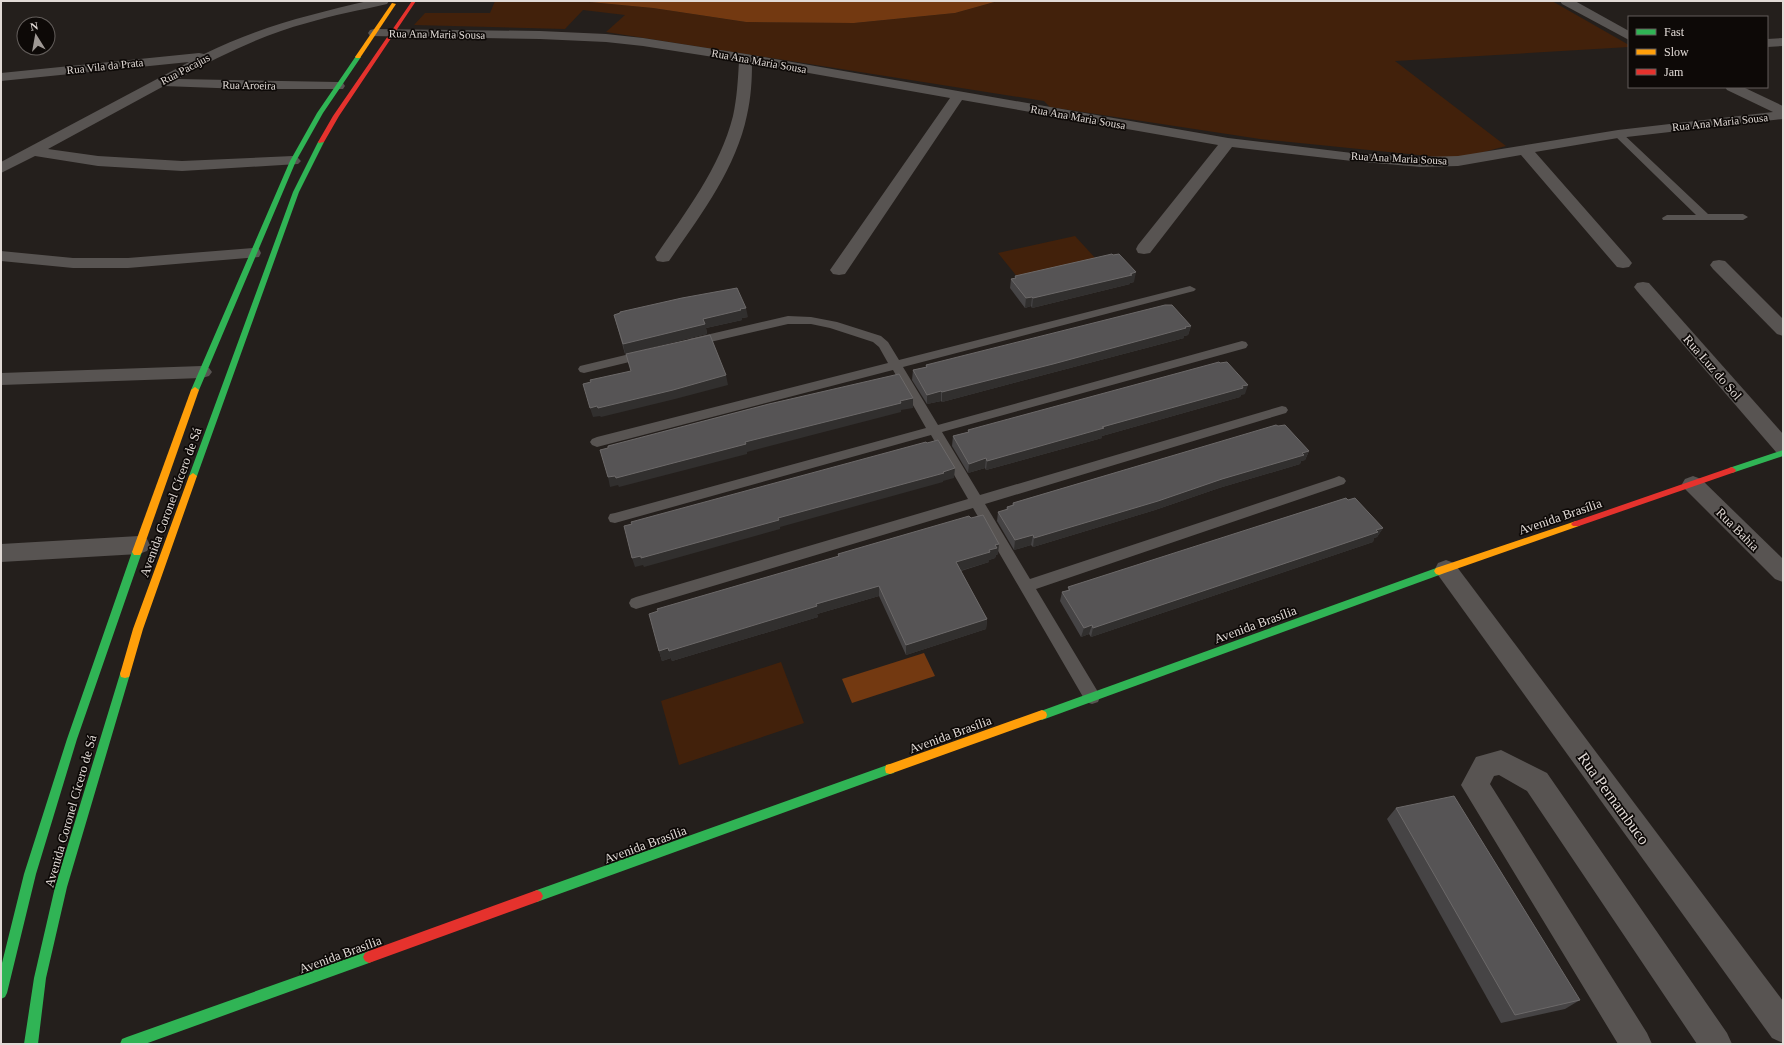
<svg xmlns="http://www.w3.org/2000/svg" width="1784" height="1045" font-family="'Times New Roman',serif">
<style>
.green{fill:#42210b}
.water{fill:#733911}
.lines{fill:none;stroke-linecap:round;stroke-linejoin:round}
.lane{fill:#585452;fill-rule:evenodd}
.street{fill:#585452;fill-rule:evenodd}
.fast{fill:#30b455;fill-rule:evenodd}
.slow{fill:#ff9f0a;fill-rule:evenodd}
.jam{fill:#e5322d;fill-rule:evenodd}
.wall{fill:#464445}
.shaded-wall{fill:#312f2e}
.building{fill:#565455;stroke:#6c6969}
.labels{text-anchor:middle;stroke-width:3.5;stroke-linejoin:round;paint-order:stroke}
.far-street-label{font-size:11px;fill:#e1dad6;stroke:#0d0907}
.street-label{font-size:13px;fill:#e1dad6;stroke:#0d0907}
.near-street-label{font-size:16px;fill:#e1dad6;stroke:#0d0907}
</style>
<rect width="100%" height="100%" fill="#241f1c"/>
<g class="green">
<polygon points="495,1 579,1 653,8 746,22 854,23 955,13 998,1 1552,1 1629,45 1629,47 1395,61 1506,146 1458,159 1260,139 1050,107 1044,101 606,32 625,15 583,10 565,29 414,25 425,13 490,13"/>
<polygon points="1075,236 1097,260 1019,279 998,253"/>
<polygon points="781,662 804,723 679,765 661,701"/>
</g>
<g class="water">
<polygon points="579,1 998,1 955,13 854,23 746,22 653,8"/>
<polygon points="924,653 935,676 852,703 842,679"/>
</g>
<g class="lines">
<g class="lane">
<polygon points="1618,131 1621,132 1708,214 1743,214 1748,217 1743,220 1663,220 1662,218 1667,215 1696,215 1615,136 1613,134"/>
<polygon points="1190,286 1196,289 1194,291 903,367 938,425 1242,341 1246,342 1248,345 1246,348 942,432 980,495 1282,406 1286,407 1288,410 1286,413 985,504 1030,579 1334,478 1339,476 1344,478 1346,481 1344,484 1036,589 1098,692 1100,697 1098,702 1092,704 1086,702 973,508 636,609 631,607 629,603 631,599 636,597 968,499 931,435 615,523 610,522 608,518 610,514 615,513 926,428 893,370 597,447 592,445 590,442 592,439 597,437 888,363 879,347 873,342 830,328 811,324 788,324 693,346 689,345 687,342 689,339 788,316 811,317 837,322 881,336 888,342 899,360"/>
<polygon points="646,350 650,351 652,354 650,357 584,373 580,372 578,369 580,366"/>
</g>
<g class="street">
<path d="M368,1H389L387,4C361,10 333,15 307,23C262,35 219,56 178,79L338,82L343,83L345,86L343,89H243L164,86L48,149L98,156L182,161L293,156L298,158L301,161L298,164L182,171L98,166L35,156L1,173V162L189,62L1,81V73L199,53L204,54C256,28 311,14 368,1Z"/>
<polygon points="1560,1 1575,1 1629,31 1629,40 1562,4"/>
<path d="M374,29L540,31L606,34L643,38L746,54L1228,138L1352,153L1421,157L1458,156L1618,130L1773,112L1727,90L1725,87H1743L1783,106V119L1618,138L1535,152L1629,259L1632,263L1629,267L1623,268L1617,267L1521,155L1458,166L1421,167L1352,161L1232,147L1150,253L1144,254L1138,253L1136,249L1138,245L1218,145L962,100L845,274L839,275L833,274L830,270L950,98L752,63C752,80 751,98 747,115C736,169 700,216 669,261L663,262L657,261L655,257C685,213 720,168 733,116C737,98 738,79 739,61L643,46L606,42L540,39L370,36L368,33L370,30Z"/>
<polygon points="1783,38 1783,46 1767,47 1767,39"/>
<polygon points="253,248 259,249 261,253 259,257 128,268 73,268 1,261 1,251 73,258 128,258"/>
<polygon points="1719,260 1725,261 1783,319 1783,336 1777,334 1713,269 1710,265 1713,261"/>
<polygon points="1643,282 1649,283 1783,434 1783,454 1776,452 1637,291 1634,287 1637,283"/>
<polygon points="202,366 209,368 212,372 209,376 202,378 1,385 1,373"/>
<polygon points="1693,476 1701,479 1783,559 1783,582 1775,579 1685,489 1682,484 1685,479"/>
<polygon points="139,536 147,539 150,545 147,551 139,554 1,562 1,544"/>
<polygon points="1446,560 1454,563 1783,1001 1783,1043 1772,1038 1438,575 1435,569 1438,563"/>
<polygon points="1501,750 1547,773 1727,1033 1732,1044 1697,1044 1527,791 1499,775 1494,776 1490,784 1647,1033 1652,1044 1618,1044 1461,785 1476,757"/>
</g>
<g class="fast">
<polygon points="356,56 361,57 323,113 296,161 199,390 195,393 192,392 191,390 290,161 317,113"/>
<polygon points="321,140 324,142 299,192 197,476 193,479 190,478 189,476 293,192 318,142"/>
<polygon points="1783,450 1783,456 1732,473 1728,470 1729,468"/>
<polygon points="137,548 140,549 142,552 77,739 36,874 7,993 5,997 1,999 1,967 24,874 67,739 132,552 134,549"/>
<polygon points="1439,567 1442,568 1444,571 1442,574 1042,720 1038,718 1037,715 1038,712"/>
<polygon points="125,670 129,671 130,674 67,887 46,978 38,1044 24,1044 34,978 55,887 120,674 121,671"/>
<polygon points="890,764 894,765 895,769 894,773 890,774 537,902 533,900 531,896 533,892 537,890"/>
<polygon points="369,951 373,953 375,957 373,961 369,963 145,1044 120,1044 122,1039 127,1037"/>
</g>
<g class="slow">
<polygon points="392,3 396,4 360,58 356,58 355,57"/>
<polygon points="195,387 199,390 142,552 140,555 134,555 132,552 191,390"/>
<polygon points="193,473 197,476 143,629 130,674 129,677 125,678 121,677 120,674 133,629 189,476"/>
<polygon points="1576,521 1579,522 1581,524 1579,526 1439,575 1436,574 1434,571 1436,568"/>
<polygon points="1042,710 1046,712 1047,715 1046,718 890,774 886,773 885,769 886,765 890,764"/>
</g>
<g class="jam">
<polygon points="412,1 416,1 339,116 324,142 319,143 318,142 333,116"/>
<polygon points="1732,467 1736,470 1735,472 1579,526 1573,526 1571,524 1573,522"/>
<polygon points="537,890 541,892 543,896 541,900 537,902 369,963 365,961 363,957 365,953 369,951"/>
</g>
</g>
<g class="wall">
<polygon points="1015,276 1134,282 1130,283 1130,284 1032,308 1031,306 1025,308 1010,288 1011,279 1015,278"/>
<polygon points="614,315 748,317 742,318 742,320 706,328 707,334 625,354"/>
<polygon points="1191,326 1188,335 1184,336 1184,338 1051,373 942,402 941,401 927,404 912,380 913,370 926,367 926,365"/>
<polygon points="1245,394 1241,395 1240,397 1102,436 1102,438 986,470 985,468 968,473 952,446 953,436 968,432 968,430"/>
<polygon points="1309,451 1305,460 1301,461 1300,464 1219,488 1155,510 1033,547 1031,545 1014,550 997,521 998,512 1006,510 1007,507 1012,505 1013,503"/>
<polygon points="1348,500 1383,528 1377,537 1374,538 1373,542 1091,637 1089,634 1081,637 1060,601 1062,592 1068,590 1068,587"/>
<polygon points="838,554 998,554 996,555 995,558 989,560 989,562 961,571 987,619 986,629 906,655 879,596 817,614 818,617 672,661 671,658 662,661 659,651 838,557"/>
<polygon points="1396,808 1580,1000 1565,1009 1501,1023 1387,819"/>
</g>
<g class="shaded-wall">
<polygon points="1136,272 1134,282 1130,283 1130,284 1032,308 1033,298"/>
<polygon points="1032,297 1031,306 1025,308 1026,298"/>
<polygon points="746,308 748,317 742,318 742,320 706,328 707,334 625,354 623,344 703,319"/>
<polygon points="1191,326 1188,335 1184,336 1184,338 1051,373 942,402 942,392"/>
<polygon points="726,375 728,385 675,399 601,417 600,416 593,417 590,408"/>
<polygon points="1248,385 1245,394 1241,395 1240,397 1102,436 1102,438 986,470 987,461"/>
<polygon points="941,391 941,401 927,404 927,395"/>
<polygon points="913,398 913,408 901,410 901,412 747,452 747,454 619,487 618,485 610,487 608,477 745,442"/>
<polygon points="1309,451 1305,460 1301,461 1300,464 1219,488 1155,510 1033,547 1034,538 1222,479"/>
<polygon points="986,458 985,468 968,473 969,464"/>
<polygon points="955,468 954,478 943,481 943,482 780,527 780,529 644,567 643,565 635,567 632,558 778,518"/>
<polygon points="1383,528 1377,537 1374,538 1373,542 1091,637 1093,628"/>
<polygon points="1033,535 1031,545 1014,550 1015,540"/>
<polygon points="999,544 998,554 996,555 995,558 989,560 989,562 956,572 956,562 989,550 995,545"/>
<polygon points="879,586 879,596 817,614 818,617 672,661 671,658 662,661 659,651"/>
<polygon points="987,619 986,629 906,655 906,645"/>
<polygon points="1092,625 1089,634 1081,637 1084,628"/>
</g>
<g class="building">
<polygon points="1112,254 1113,255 1119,254 1136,272 1130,274 1132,275 1033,298 1032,297 1026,298 1011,279 1016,278 1015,276"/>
<polygon points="737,288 746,308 740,309 741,310 703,319 705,324 623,344 614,315 620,313 620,312 682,298"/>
<polygon points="1165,305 1172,305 1191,326 1185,327 1186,328 1053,364 942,392 941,391 927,395 913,370 927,367 926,365"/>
<polygon points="710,335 726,375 673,390 598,408 597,406 590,408 583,384 591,382 590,380 631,371 626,354"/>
<polygon points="1219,362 1220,363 1227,362 1248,385 1242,386 1243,388 1102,427 1104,428 987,461 986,458 969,464 953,436 969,432 968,430"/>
<polygon points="899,374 913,398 900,401 901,403 745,442 746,444 616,478 615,476 608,477 600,450 608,448 608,446 769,404"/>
<polygon points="1276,425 1278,426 1285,425 1309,451 1302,453 1304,455 1222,479 1158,501 1034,538 1033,535 1015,540 998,512 1008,509 1007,507 1014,505 1013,503"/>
<polygon points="938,440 955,468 943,472 944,473 778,518 779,520 641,558 641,556 632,558 624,526 632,524 631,522 926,442 927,443"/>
<polygon points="1346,498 1348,500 1355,498 1383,528 1376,530 1378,532 1093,628 1092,625 1084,628 1062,592 1070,590 1068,587"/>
<polygon points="983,515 999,544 995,545 997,548 989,550 990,552 956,562 987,619 906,645 879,586 816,604 817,606 669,651 668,648 659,651 649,614 658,611 657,609 839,556 838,554 969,516 971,518"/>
<polygon points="1454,796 1580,1000 1515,1015 1396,808"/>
</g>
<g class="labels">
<g class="far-street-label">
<text transform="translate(437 34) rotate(1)" y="4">Rua Ana Maria Sousa</text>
<text transform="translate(759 61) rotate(10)" y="4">Rua Ana Maria Sousa</text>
<text transform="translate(105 66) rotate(-6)" y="4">Rua Vila da Prata</text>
<text transform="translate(185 69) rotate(-28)" y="4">Rua Pacajus</text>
<text transform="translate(249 85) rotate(1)" y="4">Rua Aroeira</text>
<text transform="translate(1078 117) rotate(10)" y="4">Rua Ana Maria Sousa</text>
<text transform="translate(1720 122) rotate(-6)" y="4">Rua Ana Maria Sousa</text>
<text transform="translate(1399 158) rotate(3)" y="4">Rua Ana Maria Sousa</text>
</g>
<g class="street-label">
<text transform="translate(1713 367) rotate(49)" y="5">Rua Luz do Sol</text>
<text transform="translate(170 502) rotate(-70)" y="5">Avenida Coronel Cícero de Sá</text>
<text transform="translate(1560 516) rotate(-19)" y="5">Avenida Brasília</text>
<text transform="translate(1738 529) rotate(45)" y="5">Rua Bahia</text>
<text transform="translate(1255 624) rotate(-20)" y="5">Avenida Brasília</text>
<text transform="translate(950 734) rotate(-20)" y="5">Avenida Brasília</text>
<text transform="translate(70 811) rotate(-74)" y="5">Avenida Coronel Cícero de Sá</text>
<text transform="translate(645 844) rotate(-20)" y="5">Avenida Brasília</text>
<text transform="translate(340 954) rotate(-20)" y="5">Avenida Brasília</text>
</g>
<g class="near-street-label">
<text transform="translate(1614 798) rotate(54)" y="6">Rua Pernambuco</text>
</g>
</g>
<rect width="1784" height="1045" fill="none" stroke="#e1dad6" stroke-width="4"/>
<rect x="1628" y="16" width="140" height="72" fill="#0d0907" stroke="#625d5a"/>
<rect x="1636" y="29" width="20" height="6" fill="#30b455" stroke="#625d5a"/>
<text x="1664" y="36" font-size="12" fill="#e1dad6">Fast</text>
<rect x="1636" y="49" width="20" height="6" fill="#ff9f0a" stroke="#625d5a"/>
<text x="1664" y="56" font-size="12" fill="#e1dad6">Slow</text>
<rect x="1636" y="69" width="20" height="6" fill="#e5322d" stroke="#625d5a"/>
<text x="1664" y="76" font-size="12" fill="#e1dad6">Jam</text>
<g transform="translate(36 36) rotate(349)"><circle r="19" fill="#0d0907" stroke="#625d5a"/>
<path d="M0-3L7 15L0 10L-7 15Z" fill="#9f9995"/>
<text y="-6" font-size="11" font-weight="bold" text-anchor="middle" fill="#e1dad6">N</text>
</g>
</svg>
